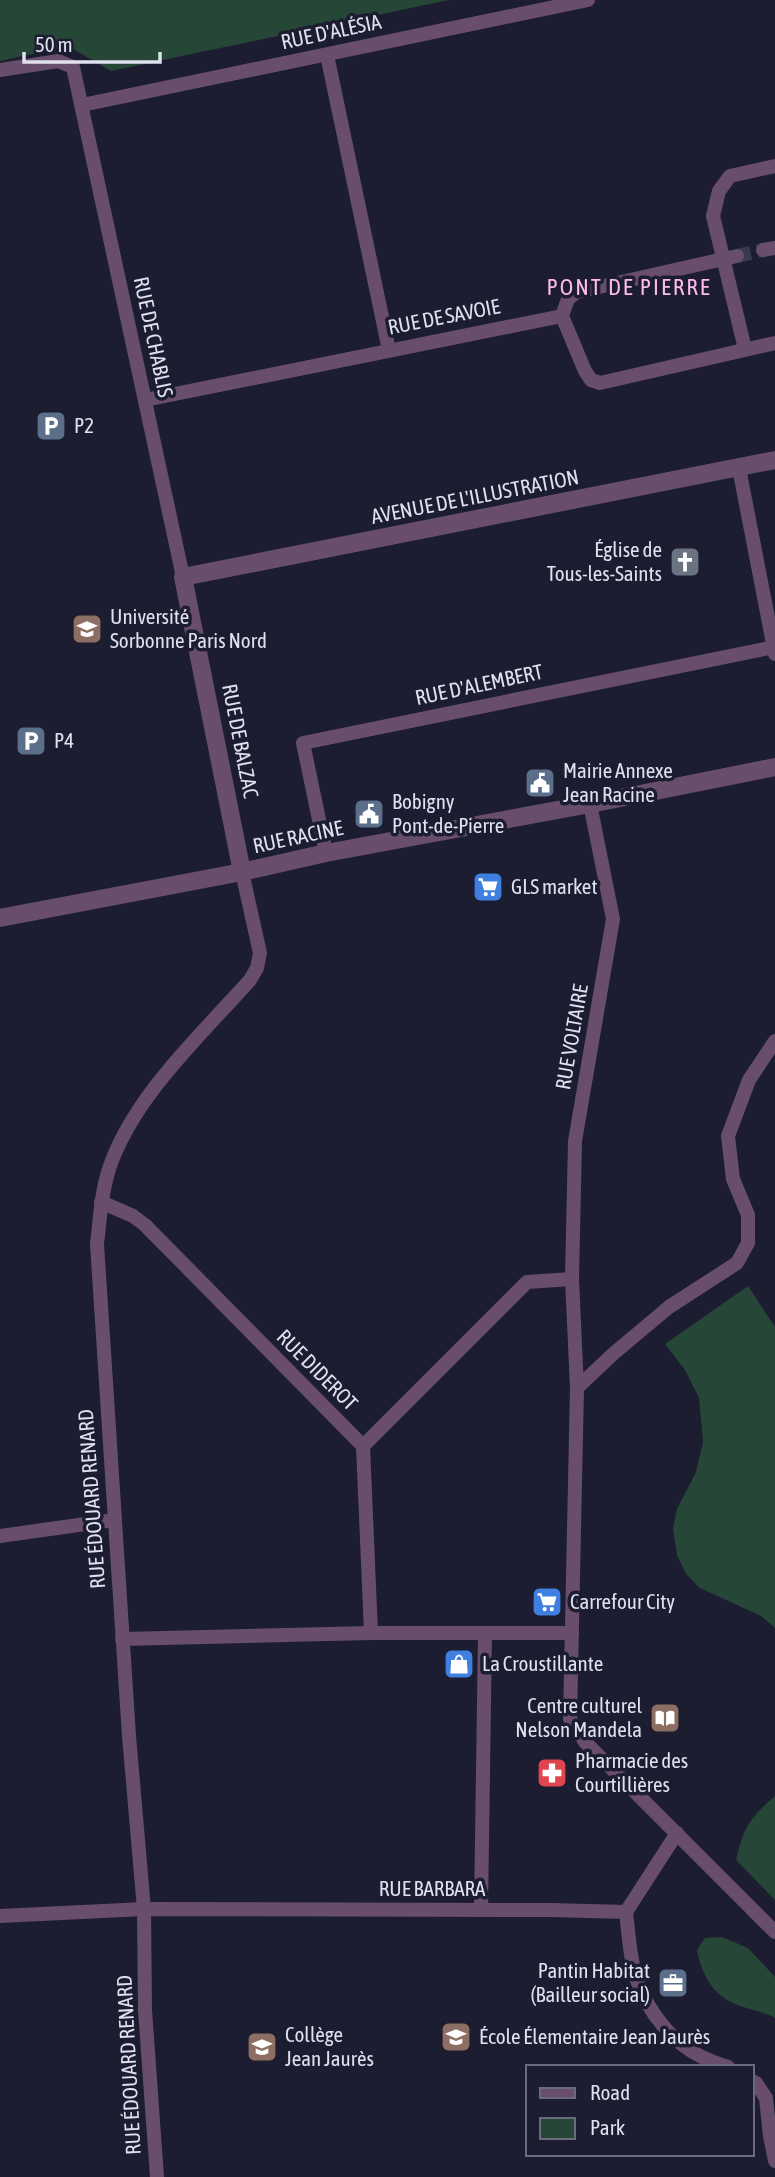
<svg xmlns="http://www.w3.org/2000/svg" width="775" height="2177" font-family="'Asap Condensed',sans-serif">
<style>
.green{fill:#264637}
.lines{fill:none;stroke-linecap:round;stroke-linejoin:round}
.minor-tunnel{stroke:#393a4d;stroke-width:14;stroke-dasharray:14 7;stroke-linecap:butt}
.minor{stroke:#684e6a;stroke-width:14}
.tertiary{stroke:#684e6a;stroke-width:18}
.labels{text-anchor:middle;stroke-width:7;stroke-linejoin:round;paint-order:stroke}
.street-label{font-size:21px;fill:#dfe1ee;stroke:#1c1d31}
.poi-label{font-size:21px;fill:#dfe1ee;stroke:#1c1d31;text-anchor:start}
.neighbourhood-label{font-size:23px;letter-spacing:2px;fill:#fdbaec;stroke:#1c1d31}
</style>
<rect width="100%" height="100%" fill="#1c1d31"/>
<g class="green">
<polygon points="0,0 449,0 111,71 68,46 0,61"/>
<polygon points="748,1286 775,1327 775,1628 761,1616 700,1588 686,1574 677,1555 673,1528 677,1509 696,1472 703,1442 699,1398 685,1370 665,1344"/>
<path d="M775,1796V1900L736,1860C744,1826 749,1819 775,1796Z"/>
<path d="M722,1937L748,1948L775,1977V2018C762,2011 746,2009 733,2003C711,1993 701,1972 697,1950L705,1938Z"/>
</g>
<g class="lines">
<polyline class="minor-tunnel" points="737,256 763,250"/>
<g class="minor">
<polyline points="327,55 389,350"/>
<polyline points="0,70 58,61 73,67 183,577"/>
<polyline points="82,105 588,0"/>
<polyline points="763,250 775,248"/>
<polyline points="562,316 585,371 591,380 600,383 775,343"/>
<polyline points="562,316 568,299 577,292 737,256"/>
<polyline points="745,349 713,216 719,191 730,176 775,166"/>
<polyline points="145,400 562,316"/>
<polyline points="739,468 775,654"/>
<polyline points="326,853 303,743 774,647"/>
<polyline points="101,1202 133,1216 145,1225 363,1446 371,1633"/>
<polyline points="572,1279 577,1388 570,1719 585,1742 775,1932"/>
<polyline points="577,1388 613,1354 669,1307 737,1263 748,1243 748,1215 733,1179 728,1136 749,1080 775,1041"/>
<polyline points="363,1446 527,1282 572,1279 575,1141 613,919 590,804"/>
<polyline points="0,1536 114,1520"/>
<polyline points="122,1639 371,1633 572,1633"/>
<polyline points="481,1910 485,1633"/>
<path d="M626,1912C629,1936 630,1961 638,1983C649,2013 673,2043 702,2057C710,2061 719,2064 728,2067"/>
<polyline points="0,1916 144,1909 551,1910 626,1912 677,1833"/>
<polyline points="752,2081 756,2083 766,2098 770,2136 775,2161"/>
<path d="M157,2177L145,2010L144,1909L129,1736L97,1244C100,1219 101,1194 109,1169C133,1097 200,1036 250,980L257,968L260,953L242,872"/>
</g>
<g class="tertiary">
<polyline points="242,872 183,577 775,460"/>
<polyline points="0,918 242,872 326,853 590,804 775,767"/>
</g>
</g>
<defs>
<g id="parking-square" transform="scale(1.575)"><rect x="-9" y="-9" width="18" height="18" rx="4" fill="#5c6f8a" stroke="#1c1d31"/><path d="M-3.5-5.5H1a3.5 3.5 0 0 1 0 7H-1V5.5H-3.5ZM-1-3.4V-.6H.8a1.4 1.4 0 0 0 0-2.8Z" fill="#fff"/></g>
<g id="church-square" transform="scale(1.575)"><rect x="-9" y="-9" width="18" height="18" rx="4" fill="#6b7280" stroke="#1c1d31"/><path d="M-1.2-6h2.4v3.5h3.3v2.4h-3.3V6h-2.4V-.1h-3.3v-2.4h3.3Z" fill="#fff"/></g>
<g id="university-square" transform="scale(1.575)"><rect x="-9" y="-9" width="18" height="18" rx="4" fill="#8d6e63" stroke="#1c1d31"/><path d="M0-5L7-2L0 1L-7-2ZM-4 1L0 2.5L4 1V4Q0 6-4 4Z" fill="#fff"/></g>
<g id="civic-square" transform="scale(1.575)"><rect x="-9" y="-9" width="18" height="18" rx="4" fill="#5c6f8a" stroke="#1c1d31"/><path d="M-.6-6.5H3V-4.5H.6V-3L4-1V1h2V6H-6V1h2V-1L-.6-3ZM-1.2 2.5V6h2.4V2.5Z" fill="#fff"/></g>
<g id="supermarket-square" transform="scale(1.575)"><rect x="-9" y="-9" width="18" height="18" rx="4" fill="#3f7fe0" stroke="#1c1d31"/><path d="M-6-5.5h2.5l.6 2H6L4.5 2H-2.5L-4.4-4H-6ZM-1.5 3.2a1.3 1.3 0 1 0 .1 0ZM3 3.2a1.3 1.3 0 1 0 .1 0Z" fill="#fff"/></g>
<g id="shop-square" transform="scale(1.575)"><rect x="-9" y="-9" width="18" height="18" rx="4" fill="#3f7fe0" stroke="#1c1d31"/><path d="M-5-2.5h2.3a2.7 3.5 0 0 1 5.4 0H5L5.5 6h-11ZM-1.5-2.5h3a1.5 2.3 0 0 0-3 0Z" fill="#fff"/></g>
<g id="library-square" transform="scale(1.575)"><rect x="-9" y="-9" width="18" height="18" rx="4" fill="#8d6e63" stroke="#1c1d31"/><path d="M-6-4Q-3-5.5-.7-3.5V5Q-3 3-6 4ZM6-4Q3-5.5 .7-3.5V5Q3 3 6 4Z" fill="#fff"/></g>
<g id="pharmacy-square" transform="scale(1.575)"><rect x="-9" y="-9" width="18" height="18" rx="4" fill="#e0444e" stroke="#1c1d31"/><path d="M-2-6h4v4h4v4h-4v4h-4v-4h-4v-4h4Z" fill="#fff"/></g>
<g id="office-square" transform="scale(1.575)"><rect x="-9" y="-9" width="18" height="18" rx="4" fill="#5c6f8a" stroke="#1c1d31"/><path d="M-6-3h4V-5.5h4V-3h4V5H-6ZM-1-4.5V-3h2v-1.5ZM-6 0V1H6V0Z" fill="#fff"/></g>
<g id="school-square" transform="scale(1.575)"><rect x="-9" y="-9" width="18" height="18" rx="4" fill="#8d6e63" stroke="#1c1d31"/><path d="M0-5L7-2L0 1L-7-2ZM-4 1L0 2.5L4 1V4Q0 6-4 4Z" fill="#fff"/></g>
</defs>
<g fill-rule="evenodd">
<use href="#parking-square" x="51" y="426"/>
<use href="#church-square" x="685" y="562"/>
<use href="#university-square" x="87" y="629"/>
<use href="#parking-square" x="31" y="741"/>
<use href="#civic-square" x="540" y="783"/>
<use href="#civic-square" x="369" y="814"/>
<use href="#supermarket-square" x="488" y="887"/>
<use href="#supermarket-square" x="547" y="1602"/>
<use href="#shop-square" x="459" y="1664"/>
<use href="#library-square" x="665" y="1718"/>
<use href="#pharmacy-square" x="552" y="1773"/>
<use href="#office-square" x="673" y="1983"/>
<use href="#school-square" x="456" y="2037"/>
<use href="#school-square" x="262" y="2047"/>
</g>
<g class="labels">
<g class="street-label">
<text transform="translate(331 32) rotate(-12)" y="7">RUE D'ALÉSIA</text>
<text transform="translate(444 317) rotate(-11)" y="7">RUE DE SAVOIE</text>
<text transform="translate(153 337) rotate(78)" y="7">RUE DE CHABLIS</text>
<text transform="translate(475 497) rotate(-11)" y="7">AVENUE DE L'ILLUSTRATION</text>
<text transform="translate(479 685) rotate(-12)" y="7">RUE D'ALEMBERT</text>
<text transform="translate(240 741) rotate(79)" y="7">RUE DE BALZAC</text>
<text transform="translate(298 837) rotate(-12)" y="7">RUE RACINE</text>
<text transform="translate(572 1037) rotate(-80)" y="7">RUE VOLTAIRE</text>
<text transform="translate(317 1370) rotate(45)" y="7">RUE DIDEROT</text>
<text transform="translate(92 1499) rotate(-94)" y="7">RUE ÉDOUARD RENARD</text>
<text x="432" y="1896">RUE BARBARA</text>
<text transform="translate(129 2065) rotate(-93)" y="7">RUE ÉDOUARD RENARD</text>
</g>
<g class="poi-label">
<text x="74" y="433">P2</text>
<text x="662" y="557" text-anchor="end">Église de<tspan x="662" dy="24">Tous-les-Saints</tspan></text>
<text x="110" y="624">Université<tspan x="110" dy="24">Sorbonne Paris Nord</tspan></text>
<text x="54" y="748">P4</text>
<text x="563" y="778">Mairie Annexe<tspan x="563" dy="24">Jean Racine</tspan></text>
<text x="392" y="809">Bobigny<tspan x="392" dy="24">Pont-de-Pierre</tspan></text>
<text x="511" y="894">GLS market</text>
<text x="570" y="1609">Carrefour City</text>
<text x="482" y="1671">La Croustillante</text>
<text x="642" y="1713" text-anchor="end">Centre culturel<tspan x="642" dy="24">Nelson Mandela</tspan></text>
<text x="575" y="1768">Pharmacie des<tspan x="575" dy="24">Courtillières</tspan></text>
<text x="650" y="1978" text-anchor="end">Pantin Habitat<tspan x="650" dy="24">(Bailleur social)</tspan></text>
<text x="285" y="2042">Collège<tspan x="285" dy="24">Jean Jaurès</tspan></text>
<text x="479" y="2044">École Élementaire Jean Jaurès</text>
</g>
<g class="neighbourhood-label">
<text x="629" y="295">PONT DE PIERRE</text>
</g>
</g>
<rect x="526" y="2065" width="228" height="91" fill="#1c1d31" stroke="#6a6b7d" stroke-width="2"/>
<rect x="540" y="2088" width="35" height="10" fill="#684e6a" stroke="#6a6b7d" stroke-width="2"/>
<text x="590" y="2100" font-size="21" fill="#dfe1ee">Road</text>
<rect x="540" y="2118" width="35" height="21" fill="#264637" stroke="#6a6b7d" stroke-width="2"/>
<text x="590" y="2135" font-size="21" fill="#dfe1ee">Park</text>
<path d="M24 52v10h136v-10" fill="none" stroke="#dfe1ee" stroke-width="3.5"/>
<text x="35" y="52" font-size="21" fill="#dfe1ee" stroke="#1c1d31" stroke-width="5" paint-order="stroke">50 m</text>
</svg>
